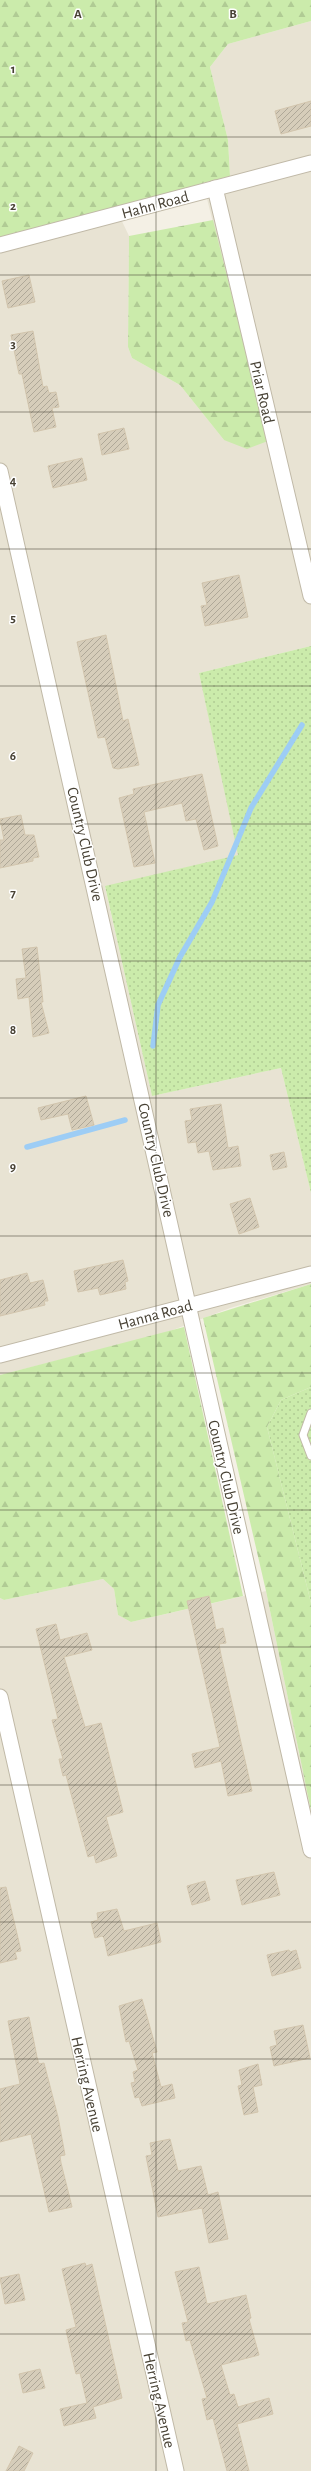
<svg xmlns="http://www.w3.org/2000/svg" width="311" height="2471" font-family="'Alegreya Sans',sans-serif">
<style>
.residential{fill:#e8e3d3}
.grass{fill:url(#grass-dots)}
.forest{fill:url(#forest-firs)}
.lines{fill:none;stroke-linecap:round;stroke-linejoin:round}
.stream{stroke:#9dcdf5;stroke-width:5.5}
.building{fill:url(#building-hatch);stroke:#d2c5ad}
.lane-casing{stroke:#c0b9a7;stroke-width:9}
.street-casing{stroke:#c0b9a7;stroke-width:17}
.lane{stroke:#fff;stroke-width:7}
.street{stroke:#fff;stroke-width:15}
.grid{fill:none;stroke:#474134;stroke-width:1;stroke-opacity:0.55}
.labels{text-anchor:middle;stroke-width:3;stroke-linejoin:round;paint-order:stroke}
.street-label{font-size:16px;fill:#474134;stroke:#fff}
.grid-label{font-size:13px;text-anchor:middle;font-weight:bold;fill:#474134;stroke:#fff;stroke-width:3;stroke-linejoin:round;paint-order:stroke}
</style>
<defs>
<pattern id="grass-dots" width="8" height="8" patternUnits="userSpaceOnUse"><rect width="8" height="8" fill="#cbebab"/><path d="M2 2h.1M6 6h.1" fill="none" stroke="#b0cb94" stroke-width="1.8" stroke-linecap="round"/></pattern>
<pattern id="forest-firs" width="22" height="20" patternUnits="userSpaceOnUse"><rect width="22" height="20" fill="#cbebab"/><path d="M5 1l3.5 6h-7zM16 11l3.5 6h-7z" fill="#b0cb94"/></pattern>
<pattern id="building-hatch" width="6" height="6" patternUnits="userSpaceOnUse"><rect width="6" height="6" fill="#d6cdba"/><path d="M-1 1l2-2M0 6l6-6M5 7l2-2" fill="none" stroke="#afa898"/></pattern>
</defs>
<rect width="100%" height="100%" fill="#f4f0e5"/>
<g class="residential">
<polygon points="311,21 311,646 199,673 239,855 105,887 152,1096 281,1068 311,1193 311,1284 230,1308 165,1333 0,1375 0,247 119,215 129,236 128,347 132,358 180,385 224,440 268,441 203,183 230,175 228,140 210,67 228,44"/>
<polygon points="103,1579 114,1589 118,1615 131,1622 266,1591 311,1811 311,2471 0,2471 0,1598 4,1600"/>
</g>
<g class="grass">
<polygon points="311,646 311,1193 281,1068 152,1096 105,886 238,855 199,673"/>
<polygon points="311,1387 311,1603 267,1427 281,1400"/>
</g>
<g class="forest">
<polygon points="0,0 311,0 311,21 228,44 210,67 228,140 230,176 203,183 119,215 0,247"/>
<polygon points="213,220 268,441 247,449 224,440 180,385 132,358 128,347 129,236"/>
<polygon points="311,1284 311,1387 281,1400 267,1427 311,1603 311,1811 266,1591 203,1318"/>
<polygon points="184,1327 243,1596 131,1622 118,1615 114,1589 103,1579 4,1600 0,1598 0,1375"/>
</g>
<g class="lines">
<g class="stream">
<polyline points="153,1046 158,1005 180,957 212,902 251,808 302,725"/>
<polyline points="27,1147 125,1120"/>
</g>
</g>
<g class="building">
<polygon points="311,101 311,126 281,134 275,111"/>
<polygon points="29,275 35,302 8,308 2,281"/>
<polygon points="33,331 43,387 47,386 49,393 56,392 59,407 52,408 56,427 34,432 22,374 19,374 11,335"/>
<polygon points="124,428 129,449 102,455 98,434"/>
<polygon points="82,458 87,480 53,488 48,466"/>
<polygon points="239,575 248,617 205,626 201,606 207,605 202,583"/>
<polygon points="106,635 123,721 128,719 139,765 118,769 113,768 105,737 98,738 77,642"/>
<polygon points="202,774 218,846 204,850 196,819 186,821 182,803 144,812 155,863 134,867 119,798 134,794 133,789"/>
<polygon points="21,815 25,835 34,835 39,857 33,858 33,861 0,868 0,840 4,840 0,819"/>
<polygon points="37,947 43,1002 41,1002 49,1033 33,1037 29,997 18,999 16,979 26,978 22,949"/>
<polygon points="86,1096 94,1125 72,1130 68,1114 41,1120 38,1108"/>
<polygon points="221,1104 228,1148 238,1146 241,1166 213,1170 209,1151 198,1153 196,1142 188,1143 185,1121 192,1120 190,1109"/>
<polygon points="284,1152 287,1167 273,1170 270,1155"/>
<polygon points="250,1198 259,1227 239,1234 230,1204"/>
<polygon points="123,1260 128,1281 125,1282 126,1289 100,1295 98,1288 78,1292 74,1271"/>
<polygon points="27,1273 30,1283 43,1280 48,1301 44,1301 45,1305 0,1316 0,1280"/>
<polygon points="209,1596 216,1630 223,1628 226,1643 219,1644 221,1655 252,1791 228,1796 221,1761 195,1768 192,1754 220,1747 187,1601"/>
<polygon points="56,1624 60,1640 87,1633 92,1650 64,1657 85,1727 101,1723 123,1812 106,1817 117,1856 96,1863 94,1855 88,1857 66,1775 63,1776 59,1759 63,1759 52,1720 58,1719 36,1629"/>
<polygon points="274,1872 280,1895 242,1905 236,1880"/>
<polygon points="205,1881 210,1900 192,1905 187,1886"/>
<polygon points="6,1887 21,1951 15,1952 17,1959 0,1963 0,1888"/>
<polygon points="117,1909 124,1931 157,1923 161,1942 108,1956 104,1938 102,1936 95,1938 91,1922 98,1920 97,1913"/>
<polygon points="289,1950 290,1952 296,1950 301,1968 272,1976 267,1955"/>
<polygon points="142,1999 157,2052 152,2053 161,2087 172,2084 175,2098 142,2106 139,2097 135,2098 131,2083 135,2082 133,2072 138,2070 129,2041 126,2042 119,2006"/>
<polygon points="29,2017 37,2057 39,2064 44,2063 58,2117 65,2155 60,2156 61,2163 72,2207 49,2212 31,2134 0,2142 0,2089 20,2084 8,2021"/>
<polygon points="303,2025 310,2058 274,2066 270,2047 277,2045 274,2031"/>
<polygon points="258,2064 262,2085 253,2087 258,2112 244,2115 238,2086 242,2085 239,2070"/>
<polygon points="170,2139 178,2171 201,2166 208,2195 218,2192 228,2239 209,2243 202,2208 158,2217 146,2156 152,2155 150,2143"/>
<polygon points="85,2263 86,2266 92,2264 122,2398 93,2407 96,2418 64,2426 60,2409 87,2403 80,2373 76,2374 66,2330 76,2327 62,2269"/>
<polygon points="199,2267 207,2304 246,2295 251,2318 249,2319 259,2355 221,2365 230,2395 234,2394 238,2407 269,2398 273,2414 237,2424 249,2471 227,2471 213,2418 207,2420 202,2399 207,2398 190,2340 186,2341 182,2323 188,2322 175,2272"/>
<polygon points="19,2274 25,2300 5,2304 0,2278"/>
<polygon points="40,2369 45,2388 23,2393 19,2374"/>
<polygon points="19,2446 33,2453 24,2471 6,2471"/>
</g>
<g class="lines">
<g class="lane-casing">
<polyline id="lane" points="311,1413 303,1435 311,1456"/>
</g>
<g class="street-casing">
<g id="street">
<polyline points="215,188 311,596"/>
<polyline points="0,245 311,163"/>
<polyline points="0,471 311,1850"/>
<polyline points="0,1355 311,1274"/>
<polyline points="0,1697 176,2471"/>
</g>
</g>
<use href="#lane" class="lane"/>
<use href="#street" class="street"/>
</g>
<path class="grid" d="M156,0V2471M0,137H311M0,275H311M0,412H311M0,549H311M0,686H311M0,824H311M0,961H311M0,1098H311M0,1236H311M0,1373H311M0,1510H311M0,1647H311M0,1785H311M0,1922H311M0,2059H311M0,2196H311M0,2334H311"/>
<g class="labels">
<g class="street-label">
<text transform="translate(155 204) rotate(-15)" y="6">Hahn Road</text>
<text transform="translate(263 392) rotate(77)" y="6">Priar Road</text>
<text transform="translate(86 844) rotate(77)" y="6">Country Club Drive</text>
<text transform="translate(157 1160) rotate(77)" y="6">Country Club Drive</text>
<text transform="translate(155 1314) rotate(-15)" y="6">Hanna Road</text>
<text transform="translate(227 1477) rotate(77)" y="6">Country Club Drive</text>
<text transform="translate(88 2084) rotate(77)" y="6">Herring Avenue</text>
<text transform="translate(160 2400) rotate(77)" y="6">Herring Avenue</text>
</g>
</g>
<g class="grid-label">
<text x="78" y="18">A</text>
<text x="233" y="18">B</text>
<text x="13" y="73">1</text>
<text x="13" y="210">2</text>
<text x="13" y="348">3</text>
<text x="13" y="485">4</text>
<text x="13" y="622">5</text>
<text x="13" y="760">6</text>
<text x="13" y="897">7</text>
<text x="13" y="1034">8</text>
<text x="13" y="1171">9</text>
</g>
</svg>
